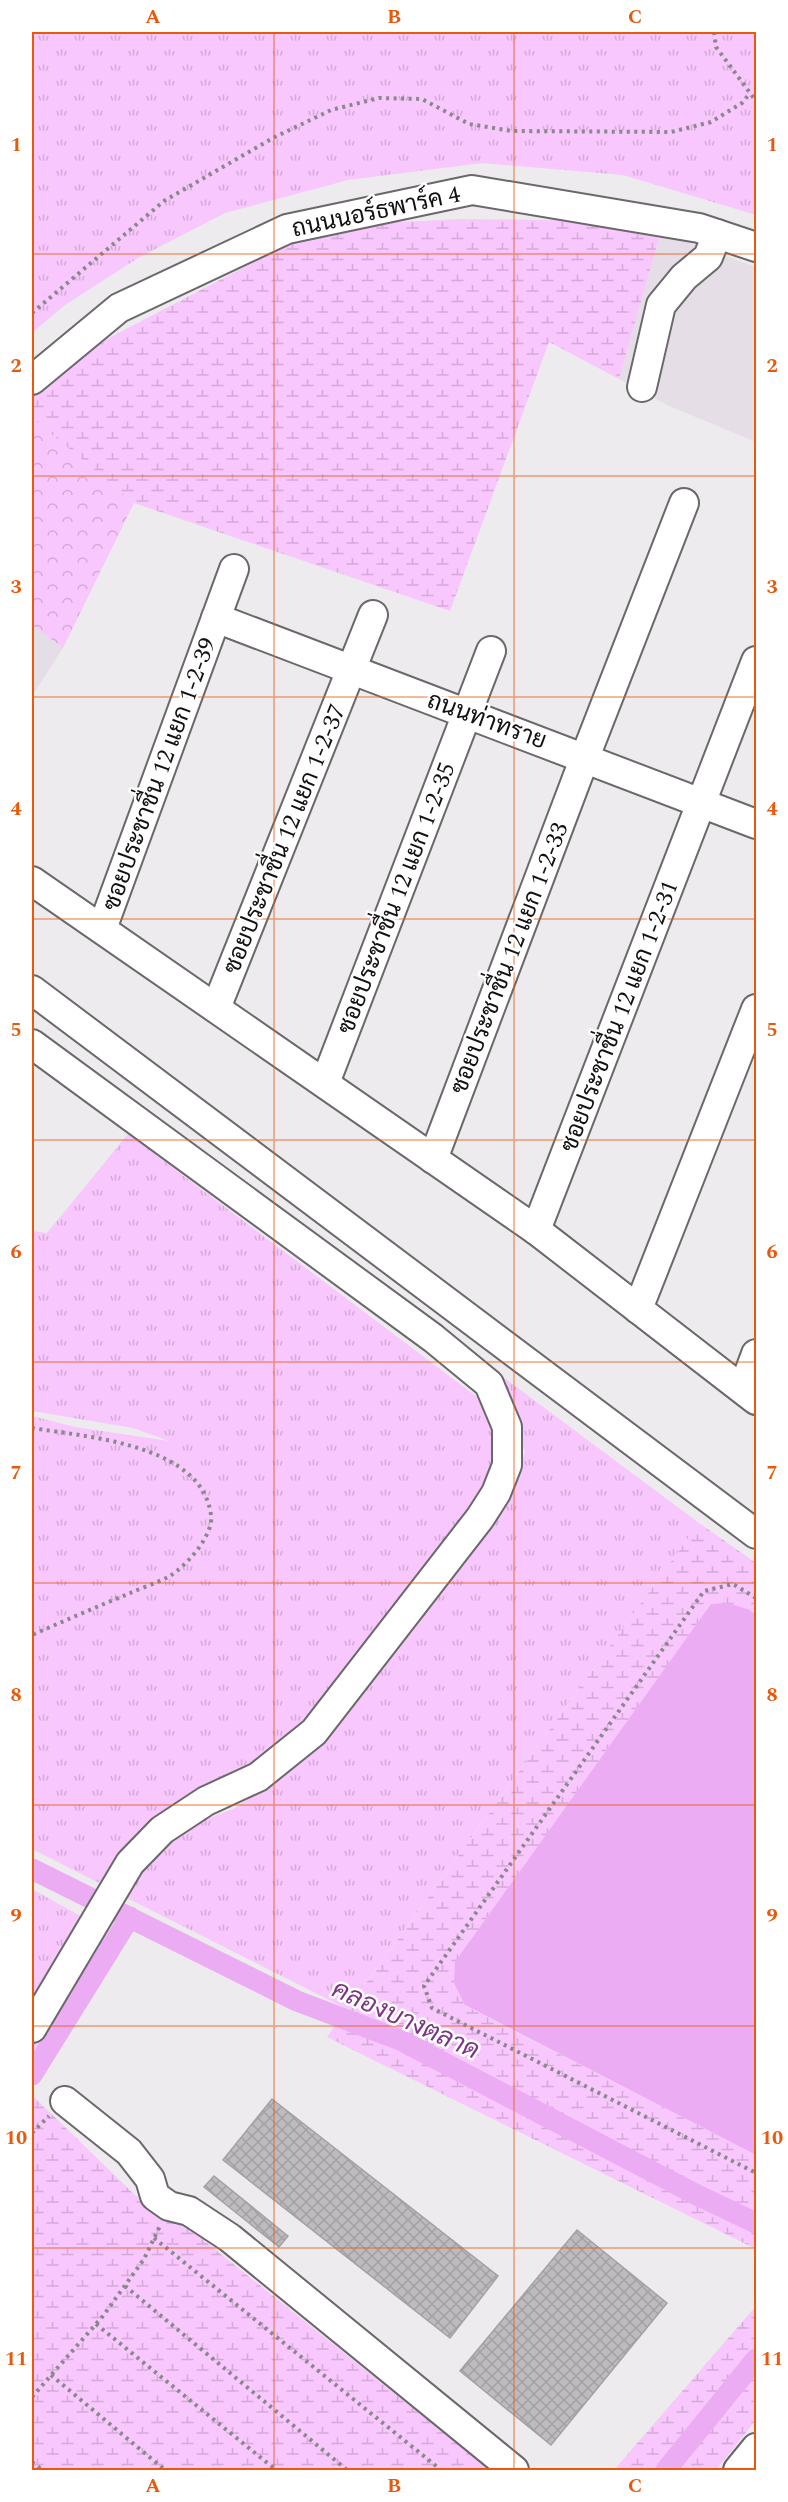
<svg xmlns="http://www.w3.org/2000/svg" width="788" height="2502" font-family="Spectral,Sarabun,serif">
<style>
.built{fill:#e6dee7}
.grass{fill:url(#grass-tufts)}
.wetland{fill:url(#wetland-marsh)}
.park{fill:url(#park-crowns)}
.water{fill:#ecacf3}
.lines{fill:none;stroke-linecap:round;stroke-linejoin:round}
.canal{stroke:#ecacf3;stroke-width:21}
.building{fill:url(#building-cross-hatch);stroke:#a3a1a4;stroke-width:1.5}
.minor-casing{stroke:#6a686a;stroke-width:32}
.path{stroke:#89888a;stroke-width:4;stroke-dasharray:3 4.5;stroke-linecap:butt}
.minor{stroke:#fff;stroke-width:28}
.grid{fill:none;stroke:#e8590c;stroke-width:1.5;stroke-opacity:0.55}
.labels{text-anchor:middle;stroke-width:5;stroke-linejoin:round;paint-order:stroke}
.street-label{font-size:24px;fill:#121112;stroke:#fff}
.water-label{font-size:26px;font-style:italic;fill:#7d3486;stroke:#fff}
.neatline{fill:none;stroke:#e8590c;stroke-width:2}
.grid-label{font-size:20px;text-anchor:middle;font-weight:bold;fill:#e8590c}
</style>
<defs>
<pattern id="grass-tufts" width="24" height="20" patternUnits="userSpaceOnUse" patternTransform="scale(1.5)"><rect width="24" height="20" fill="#f8c7fd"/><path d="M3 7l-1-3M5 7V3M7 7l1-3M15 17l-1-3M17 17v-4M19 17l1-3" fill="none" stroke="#d4aad8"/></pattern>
<pattern id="wetland-marsh" width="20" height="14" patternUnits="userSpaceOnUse" patternTransform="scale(1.5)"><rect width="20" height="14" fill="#f8c7fd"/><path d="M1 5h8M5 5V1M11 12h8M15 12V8" fill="none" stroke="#d4aad8"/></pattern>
<pattern id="park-crowns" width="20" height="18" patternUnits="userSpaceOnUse" patternTransform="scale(1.5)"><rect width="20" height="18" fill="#f8c7fd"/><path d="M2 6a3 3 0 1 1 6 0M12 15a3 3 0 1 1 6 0" fill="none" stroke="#d4aad8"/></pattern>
<pattern id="building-cross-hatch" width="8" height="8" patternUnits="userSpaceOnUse" patternTransform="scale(1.5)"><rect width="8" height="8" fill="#bebbbe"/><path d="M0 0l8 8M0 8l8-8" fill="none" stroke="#a2a0a2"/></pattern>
</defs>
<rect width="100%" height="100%" fill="#edebee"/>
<g class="built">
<polygon points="659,238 679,239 756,267 756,442 669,406 619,379"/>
<polygon points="32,625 63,648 32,696"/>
</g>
<g class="grass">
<polygon points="32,32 756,32 756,215 623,175 482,163 348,180 225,213 138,258 65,305 32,333"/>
<polygon points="128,1134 485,1403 498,1422 500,1463 486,1492 332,1697 275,1758 103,1885 32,1849 32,1416 75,1427 169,1441 133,1428 32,1411 32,1231 47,1233"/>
<polygon points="503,1377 699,1523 347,2009 121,1895 168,1834 233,1809 288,1773 455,1565 514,1487 525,1452 508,1408"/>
<polygon points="32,1889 84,1918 108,1935 32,2058"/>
</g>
<g class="wetland">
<polygon points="459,219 570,220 659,238 619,379 549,342 450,611 134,503 32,418 32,393 64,365 103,341 287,245 382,223"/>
<polygon points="699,1523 756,1563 756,1615 750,1610 466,2006 756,2155 756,2249 327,2037"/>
<polygon points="32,2095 136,2196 196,2234 490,2470 32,2470"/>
<polygon points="756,2306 756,2420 716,2470 614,2470"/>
</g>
<polygon class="park" points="32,418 134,503 63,648 32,625"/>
<polygon class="water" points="728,1603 750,1610 756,1615 756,2155 465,2005 454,1983 455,1962 711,1604"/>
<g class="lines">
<g class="canal">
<polyline points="32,1869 297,2001 400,2040 697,2195 756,2223"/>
<polyline points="32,2075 130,1917"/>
<polyline points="666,2470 756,2359"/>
</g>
</g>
<g class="building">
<polygon points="272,2099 498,2276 450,2338 223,2160"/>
<polygon points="214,2176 288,2236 279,2247 204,2187"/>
<polygon points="577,2230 667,2303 551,2445 460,2371"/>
</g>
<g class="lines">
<g class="minor-casing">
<g id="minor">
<polyline points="32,380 119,308 287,229 472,190 699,228 756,247"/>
<polyline points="642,387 661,305 684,277 708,257 717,234"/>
<polyline points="216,618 756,824"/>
<polyline points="32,881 536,1230 756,1400"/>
<polyline points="102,929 234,569"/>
<polyline points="32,990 756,1534"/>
<polyline points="216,1008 373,615"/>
<polyline points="32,1044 433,1338 489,1384 507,1427 507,1465 496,1493 480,1518 314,1732 258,1777 206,1801 162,1830 130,1863 32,2028"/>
<polyline points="325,1083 491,651"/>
<polyline points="433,1159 585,757 684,503"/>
<polyline points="536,1230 756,661"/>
<polyline points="638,1309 756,1009"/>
<polyline points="743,1389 756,1354"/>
<polyline points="65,2101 129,2152 150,2179 155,2196 169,2206 189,2211 230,2238 514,2470"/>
<polyline points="738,2470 756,2448"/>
</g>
</g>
<g class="path">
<polyline points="714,32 716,47 756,101"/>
<polyline points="32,313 164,201 273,138 331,110 379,98 422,99 469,124 512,131 671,132 711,122 742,103 750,93"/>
<path d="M32,1428C87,1437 202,1444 211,1515C214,1535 187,1565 170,1576C157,1583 141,1588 128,1594C96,1607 64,1621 32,1635"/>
<polyline points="756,1598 733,1584 704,1591 424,1986 432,2008 756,2173"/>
<polyline points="32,2133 49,2116"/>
<polyline points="154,2238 441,2470"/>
<polyline points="125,2286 347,2470"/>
<polyline points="96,2324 276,2470"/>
<polyline points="51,2375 165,2470"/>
<polyline points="32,2397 103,2316 144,2259 160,2226"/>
<polyline points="32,2462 42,2470"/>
</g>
<use href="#minor" class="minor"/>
</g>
<path class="grid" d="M274,32V2470M514,32V2470M32,254H756M32,476H756M32,697H756M32,919H756M32,1140H756M32,1362H756M32,1583H756M32,1805H756M32,2026H756M32,2248H756"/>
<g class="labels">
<g class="street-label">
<text transform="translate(376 211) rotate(-12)" y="8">ถนนนอร์ธพาร์ค 4</text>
<text transform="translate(487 720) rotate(20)" y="8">ถนนท่าทราย</text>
<text transform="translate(159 774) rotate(-70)" y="8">ซอยประชาชื่น 12 แยก 1-2-39</text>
<text transform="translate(284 839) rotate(-68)" y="8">ซอยประชาชื่น 12 แยก 1-2-37</text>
<text transform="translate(396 898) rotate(-69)" y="8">ซอยประชาชื่น 12 แยก 1-2-35</text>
<text transform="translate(509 958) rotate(-69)" y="8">ซอยประชาชื่น 12 แยก 1-2-33</text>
<text transform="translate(619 1016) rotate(-69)" y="8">ซอยประชาชื่น 12 แยก 1-2-31</text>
</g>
<g class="water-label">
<text transform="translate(406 2019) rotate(24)" y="9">คลองบางตลาด</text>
</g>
</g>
<rect width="788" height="2502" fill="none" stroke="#ffffff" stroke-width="66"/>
<rect x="33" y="33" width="722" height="2436" class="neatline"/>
<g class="grid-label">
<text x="153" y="23">A</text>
<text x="394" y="23">B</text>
<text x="635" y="23">C</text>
<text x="16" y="151">1</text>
<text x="772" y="151">1</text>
<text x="16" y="372">2</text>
<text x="772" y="372">2</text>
<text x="16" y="593">3</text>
<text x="772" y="593">3</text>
<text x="16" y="815">4</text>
<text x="772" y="815">4</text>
<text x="16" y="1036">5</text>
<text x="772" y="1036">5</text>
<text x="16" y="1258">6</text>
<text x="772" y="1258">6</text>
<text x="16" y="1479">7</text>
<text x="772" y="1479">7</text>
<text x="16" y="1701">8</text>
<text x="772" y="1701">8</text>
<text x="16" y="1922">9</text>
<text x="772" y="1922">9</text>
<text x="16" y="2144">10</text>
<text x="772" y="2144">10</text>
<text x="16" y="2365">11</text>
<text x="772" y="2365">11</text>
<text x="153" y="2492">A</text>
<text x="394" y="2492">B</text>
<text x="635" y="2492">C</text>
</g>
</svg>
